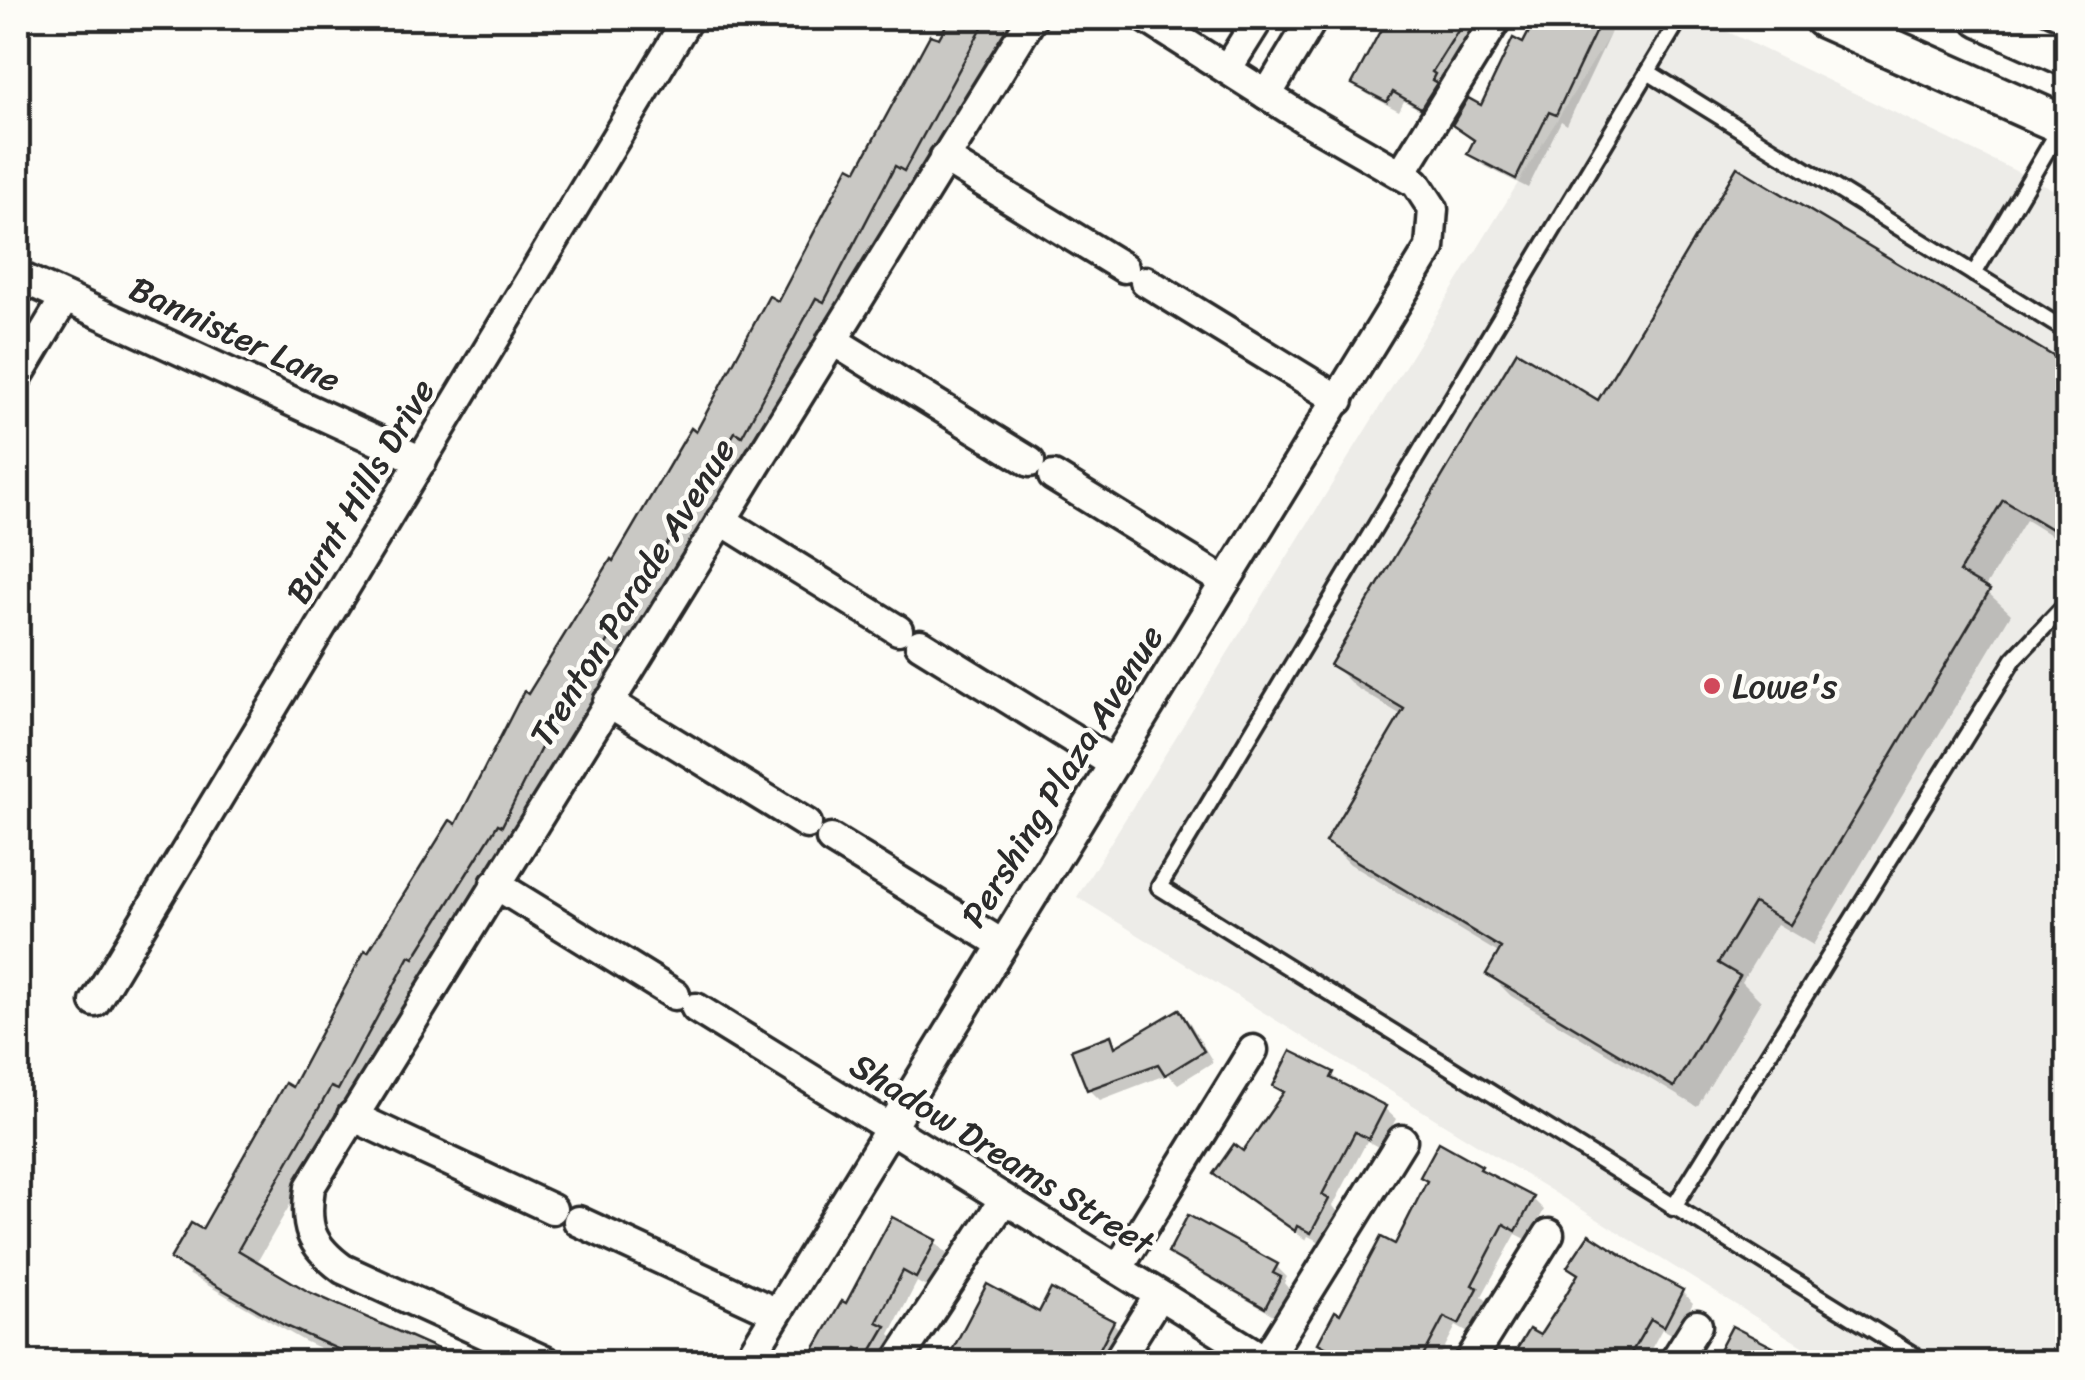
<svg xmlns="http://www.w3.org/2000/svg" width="2085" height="1380" font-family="Sriracha,sans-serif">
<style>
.built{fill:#edece8}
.shadow{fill:#0003}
.building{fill:#c9c8c4;stroke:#2b2b2b;stroke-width:2.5}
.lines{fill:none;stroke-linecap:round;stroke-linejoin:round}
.service-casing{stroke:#2b2b2b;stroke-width:21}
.minor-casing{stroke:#2b2b2b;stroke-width:35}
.secondary-casing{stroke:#2b2b2b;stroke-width:45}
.service{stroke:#fdfcf7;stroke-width:14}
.minor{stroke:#fdfcf7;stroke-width:28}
.secondary{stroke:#fdfcf7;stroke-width:38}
.poi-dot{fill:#d1495b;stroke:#fdfcf7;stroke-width:4}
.labels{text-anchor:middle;stroke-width:9;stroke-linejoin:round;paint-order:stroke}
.street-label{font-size:35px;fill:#2b2b2b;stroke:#fdfcf7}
.poi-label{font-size:35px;fill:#2b2b2b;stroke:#fdfcf7;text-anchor:start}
</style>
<rect width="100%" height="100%" fill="#fdfcf7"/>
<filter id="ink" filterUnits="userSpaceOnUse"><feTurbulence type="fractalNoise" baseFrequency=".01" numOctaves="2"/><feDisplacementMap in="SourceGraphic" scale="20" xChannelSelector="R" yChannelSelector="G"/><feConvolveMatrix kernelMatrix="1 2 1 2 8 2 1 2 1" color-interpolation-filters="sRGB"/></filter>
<g filter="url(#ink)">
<polygon class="built" points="1620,18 1699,18 2067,196 2067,1362 1828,1362 1077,897"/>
<g class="shadow">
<polygon points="953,18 1023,18 1002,56 994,52 921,186 912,181 842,317 833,313 759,451 594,709 587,705 519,841 349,1102 256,1264 308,1294 442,1354 450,1362 350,1362 304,1341 190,1275 174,1258 203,1232 293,1090 369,955 457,828 529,697 779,304"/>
<polygon points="1393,18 1483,18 1433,117 1404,101 1399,111 1367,94 1356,83"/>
<polygon points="1538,18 1592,18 1611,32 1567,125 1561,121 1528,188 1481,164 1470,153 1476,142 1455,124 1482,108 1524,46"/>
<polygon points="2068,367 2068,546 2026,520 1984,589 2011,614 1813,945 1777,924 1742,982 1761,1001 1697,1107 1511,996 1489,974 1500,954 1350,864 1328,842 1403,716 1355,687 1333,665 1599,403"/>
<polygon points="1179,1012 1190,1023 1213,1062 1178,1084 1168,1074 1100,1100 1089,1089 1110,1038 1120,1048"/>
<polygon points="1332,1074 1343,1085 1384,1108 1396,1119 1380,1148 1367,1141 1333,1206 1338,1212 1322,1243 1308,1236 1306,1240 1216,1174 1244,1154 1285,1095 1276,1086"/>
<polygon points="1480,1168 1489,1176 1533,1199 1544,1210 1528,1240 1516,1234 1482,1296 1487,1301 1470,1334 1456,1326 1437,1362 1346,1362 1332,1354 1321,1343 1396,1247 1429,1183 1423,1177"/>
<polygon points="935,1242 948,1255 930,1289 917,1282 890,1334 897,1341 884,1362 870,1359 868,1362 809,1362 843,1304 847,1307"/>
<polygon points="1171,1252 1276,1266 1287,1277 1284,1283 1290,1290 1277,1317 1182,1263"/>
<polygon points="988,1287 1040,1315 1113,1323 1124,1334 1109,1362 948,1362"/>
<polygon points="1682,1292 1693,1303 1676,1336 1662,1329 1644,1362 1512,1362 1530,1332 1541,1339"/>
</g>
<g class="building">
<polygon points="950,18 987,18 904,171 895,166 824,302 816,298 742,436 735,432 576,694 570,690 502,826 498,824 414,958 410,956 338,1090 331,1087 238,1250 309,1292 467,1362 366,1362 284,1325 170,1259 191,1223 202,1229 285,1083 292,1087 365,950 368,952 450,820 456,824 524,691 528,694 611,559 613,561 691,428 696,432 769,296 778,301 849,166 857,170 930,35 939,38"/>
<polygon points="1387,18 1466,18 1432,72 1435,74 1432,80 1437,83 1421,108 1393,92 1387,102 1352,84"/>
<polygon points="1536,18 1602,18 1556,115 1549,112 1516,179 1467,154 1474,140 1452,125 1468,98 1481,105 1513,38 1523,43"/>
<polygon points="1737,167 2068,365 2068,539 2003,500 1959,572 1990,590 1790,925 1754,903 1718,963 1740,976 1674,1087 1486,974 1501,948 1325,842 1404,709 1330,665 1517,351 1598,400"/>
<polygon points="1179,1009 1204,1051 1165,1075 1158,1064 1087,1090 1071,1050 1111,1035 1115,1047"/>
<polygon points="1291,1051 1334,1072 1331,1078 1386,1106 1369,1139 1355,1132 1322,1195 1329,1199 1311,1233 1297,1226 1295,1231 1213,1174 1234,1144 1243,1151 1284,1092 1273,1086"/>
<polygon points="1439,1142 1482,1166 1480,1169 1534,1197 1516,1231 1504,1224 1472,1285 1478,1288 1459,1324 1444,1317 1420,1362 1353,1362 1318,1343 1335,1311 1340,1314 1381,1237 1395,1244 1427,1181 1420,1177"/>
<polygon points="1188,1215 1278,1264 1273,1273 1281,1277 1265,1308 1168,1253"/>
<polygon points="892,1217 936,1240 916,1278 903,1271 877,1322 886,1326 869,1355 857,1348 848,1362 807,1362 842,1301 846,1303"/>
<polygon points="1589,1234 1642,1268 1683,1290 1664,1327 1651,1319 1626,1362 1509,1362 1529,1329 1540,1335 1561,1303 1578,1274 1567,1267"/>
<polygon points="987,1284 1039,1312 1051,1289 1114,1321 1093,1362 946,1362"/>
<polygon points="1732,1326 1802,1362 1713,1362"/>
</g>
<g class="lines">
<g class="service-casing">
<g id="service">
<polyline points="1680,18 1159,887 1925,1362"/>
<polyline points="1648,72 2068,332"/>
<polyline points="1974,274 2060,128"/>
<polyline points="1673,1208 2014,659 2068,602"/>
</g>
</g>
<g class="minor-casing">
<g id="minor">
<polyline points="1227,69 1259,18"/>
<polyline points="1267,95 1313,18"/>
<polyline points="944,158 1124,268"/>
<polyline points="1401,174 1497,18"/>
<polyline points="18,276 422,461"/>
<polyline points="1145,281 1339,400"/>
<polyline points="832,340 1030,462"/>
<polyline points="18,376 65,298"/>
<polyline points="1053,476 1225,582"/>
<polyline points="721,520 898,630"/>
<polyline points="920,644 1114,764"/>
<polyline points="608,702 807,824"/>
<polyline points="831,839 1002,944"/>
<polyline points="495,884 675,995"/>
<polyline points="95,1002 688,18"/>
<polyline points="696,1008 1268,1362"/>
<polyline points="352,1116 552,1209"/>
<polyline points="578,1221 775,1312"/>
<polyline points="1118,1269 1253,1050"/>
<polyline points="1265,1361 1402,1140"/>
<path d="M547,1362L343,1269C310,1245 304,1227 310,1187L1032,18"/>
<polyline points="747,1362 1430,248 1433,209 1416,183 1303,118 1146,18"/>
<polyline points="897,1362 1003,1201"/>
<polyline points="1117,1362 1159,1295"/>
<polyline points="1469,1362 1549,1234"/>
<polyline points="1674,1362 1697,1325"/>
</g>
</g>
<g class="secondary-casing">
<g id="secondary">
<polyline points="1823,18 2068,127"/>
<polyline points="1981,18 2068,57"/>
</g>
</g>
<use href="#service" class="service"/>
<use href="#minor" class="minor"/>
<use href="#secondary" class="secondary"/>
</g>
</g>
<circle class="poi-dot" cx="1712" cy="686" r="10"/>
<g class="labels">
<g class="street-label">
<text transform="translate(235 334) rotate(25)" y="12">Bannister Lane</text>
<text transform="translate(360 491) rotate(-59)" y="12">Burnt Hills Drive</text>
<text transform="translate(632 592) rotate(-58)" y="12">Trenton Parade Avenue</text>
<text transform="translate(1062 776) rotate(-58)" y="12">Pershing Plaza Avenue</text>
<text transform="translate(1002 1154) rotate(32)" y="12">Shadow Dreams Street</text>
</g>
<g class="poi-label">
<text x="1732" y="698">Lowe's</text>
</g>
</g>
<rect width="2085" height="1380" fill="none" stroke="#fdfcf7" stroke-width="60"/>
<rect x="30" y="30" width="2025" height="1320" fill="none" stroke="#2b2b2b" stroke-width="4" filter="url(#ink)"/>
</svg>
